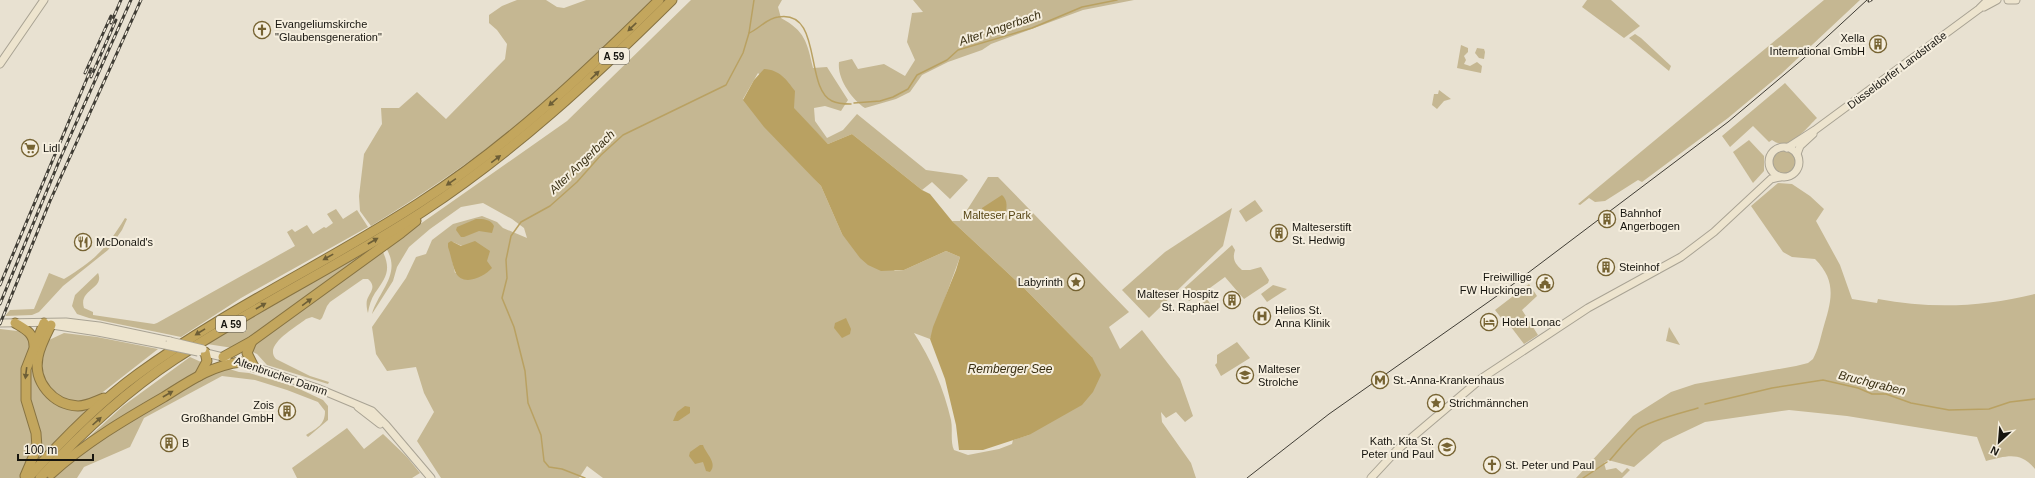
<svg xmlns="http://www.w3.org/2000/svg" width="2035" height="478" font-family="Arial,sans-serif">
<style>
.green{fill:#c5b792;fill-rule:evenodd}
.water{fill:#b9a162}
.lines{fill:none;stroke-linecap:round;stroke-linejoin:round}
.stream{stroke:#b9a162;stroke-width:1.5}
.secondary-casing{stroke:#a9a394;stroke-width:9}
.highway-casing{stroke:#877342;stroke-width:11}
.secondary{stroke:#ede4ce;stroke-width:7}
.highway{stroke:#c3a65d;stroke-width:9}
.tram{stroke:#403d35;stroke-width:1}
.rail-casing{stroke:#403d35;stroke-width:3}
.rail{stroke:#f5eede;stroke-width:1.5;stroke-dasharray:4.5;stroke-linecap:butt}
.secondary-bridge-casing{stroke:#a9a394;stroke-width:9;stroke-linecap:butt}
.secondary-bridge{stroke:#ede4ce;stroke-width:7}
.oneway{fill:#6d5e36}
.labels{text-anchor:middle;stroke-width:4;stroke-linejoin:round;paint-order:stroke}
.shield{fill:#f5eede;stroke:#5a564d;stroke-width:1}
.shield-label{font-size:10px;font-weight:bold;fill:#17150f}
.poi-label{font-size:11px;fill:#17150f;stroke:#f5eede;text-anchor:start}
.street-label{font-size:11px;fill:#17150f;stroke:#f5eede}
.park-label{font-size:11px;fill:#574614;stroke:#f5eede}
.water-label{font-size:12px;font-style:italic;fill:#382e11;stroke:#f5eede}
</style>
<rect width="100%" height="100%" fill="#e8e1d1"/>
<g class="green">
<path d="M517,0H546L557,7L564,8L586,0H652C606,45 561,90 511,130C466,165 419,197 371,226L360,211L359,196L364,154L382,124L381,108H399L417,92L446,119L505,59L507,44L497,30L489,23V15L502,6Z"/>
<path d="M691,0H782L778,7L781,18C805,31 807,42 813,68L827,67L848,100L841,111L825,106L814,108L815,121L827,138L843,130L857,114L926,170L962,175L968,180L950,199L932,182L922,190L852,134L828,144L758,73L743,99L821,186L842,234L895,271L904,270L946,251L960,257L930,339L914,333C931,359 944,389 951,420C953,430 950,441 954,450L968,455L999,449L1012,444L1013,440L1029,435L1092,357L1024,288L952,221H960L988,177H998L1129,312L1109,327L1120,349L1142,330L1180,379L1193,416L1185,422L1176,412L1166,418L1161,412L1162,422L1191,463L1196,478H603L587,466L579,478H441L417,441L434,412L424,393L416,367L387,371L376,354L372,327L406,278L416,257L426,254L432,240L453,224L482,216L497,222L503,228L527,238L524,228L512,219L483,203L461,207L430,229L409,247L397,267L393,281L372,314C379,290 402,274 386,248L567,121ZM453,242L487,257V261L455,273L452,260Z"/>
<path d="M913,0H1134L1083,10L991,44L982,50L948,62L922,75L910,92L896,99L865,108C852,99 837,79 839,62L852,59L858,69L884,64L905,76L915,60L907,42L912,13L923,12Z"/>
<polygon points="1587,0 1611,0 1640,26 1624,38 1582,7"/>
<polygon points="1824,0 1860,0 1781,74 1728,118 1642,182 1638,180 1605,201 1595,202 1589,198 1580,205 1578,204"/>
<polygon points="1635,34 1641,38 1671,66 1669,71 1629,38"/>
<polygon points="1461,45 1468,48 1468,52 1464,56 1466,60 1464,64 1470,66 1477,62 1482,66 1481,73 1457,68"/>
<polygon points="1477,48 1484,49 1485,52 1484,59 1479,58 1475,53"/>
<path d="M1785,83L1817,118C1806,128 1789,153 1772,140L1769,142L1753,126L1730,147L1722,136Z"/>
<polygon points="1439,90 1451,99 1444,101 1437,109 1432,105 1434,94 1438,94"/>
<polygon points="1749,140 1764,156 1764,171 1753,183 1733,152"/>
<circle cx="1784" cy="162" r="12"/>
<path d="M1778,183L1792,184L1810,196L1824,209L1816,221L1840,265L1852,299L1877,303L1878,299C1931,309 1983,307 2035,294V469C2020,451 2007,456 1986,461L1977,437L1847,416L1789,410L1705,422L1663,442L1634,467L1608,460L1604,463L1606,470L1616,468L1622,473L1627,468L1630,470L1622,478H1576L1633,416L1671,392L1695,384L1796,366L1808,363L1813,359C1818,350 1820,340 1823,329C1831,302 1838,282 1815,259L1792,257L1783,252L1751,206Z"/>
<polygon points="1255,200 1263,211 1246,222 1239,211"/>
<polygon points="1232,208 1223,246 1149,318 1122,290 1165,252"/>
<path d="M336,209L343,219L357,210L368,227L241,298L181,337L89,318L77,314L72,306L75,295L98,273C105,289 78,289 84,308L93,312V315L154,324L157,323L295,246L287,232L292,229L295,232L307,225L313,234L324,227L326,228L333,223L327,214Z"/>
<path d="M125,218L127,219L122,230L108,250L63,286L39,312L32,315L5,316L10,310L34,309L49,273L64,279C95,260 106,249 125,218Z"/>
<polygon points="388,238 251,338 233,348 207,344"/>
<path d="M1232,245L1235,250C1232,259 1235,264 1242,270H1250L1261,267L1269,280L1268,283L1244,299L1225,277L1203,293L1211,305L1207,308L1199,296L1189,301L1181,291Z"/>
<path d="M382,250C392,270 386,277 375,293C371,299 369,306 368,313C367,310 366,304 367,300C370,292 377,287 368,279H363L330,302L327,306L322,318L320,320L312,317L306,319C295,328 263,345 276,359L310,376L329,382L328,384L267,365L257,354L250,351V347Z"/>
<polygon points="1529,284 1537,296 1522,310 1538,335 1524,344 1511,327 1509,328 1495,310"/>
<polygon points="1273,285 1287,289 1267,302 1261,294"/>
<polygon points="1669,327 1680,345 1666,341"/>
<path d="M0,329L26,332L31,346C26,360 21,372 21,387C21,397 25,405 28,414C36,439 35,456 20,478H0Z"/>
<path d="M64,333L97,337L158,349L94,399C71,411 41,392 41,366C41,357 45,348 49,340Z"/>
<polygon points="1237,342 1250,358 1221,376 1215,365 1217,363 1217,355"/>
<polygon points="34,357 50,398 92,406 36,462 29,399 29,370"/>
<polygon points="190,357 201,362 196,373 68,456 123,406"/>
<path d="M226,368L239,372L249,373L293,386L323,400L328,406V420L308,437L306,435C317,428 325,425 325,411L318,402L287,390L255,380L222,376L144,418L130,447L84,467L77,478H52L85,448L200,379Z"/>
<polygon points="347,428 364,449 383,434 407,457 420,473 412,478 297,478 292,468"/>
</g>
<g class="water">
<path d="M764,69C780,70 786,79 795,91L794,108L828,144L852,134L922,190L930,194L952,221L1024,288L1092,357L1101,375L1093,392L1082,405L1029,435L983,450H959L956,425L945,379L930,339L933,327L956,270L960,257L946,251L904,270L881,271L868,265L860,258L842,234L821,186L764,127L743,100L754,80Z"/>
<path d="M1002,195C1007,200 1007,204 1006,211L989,214L983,212L982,208Z"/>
<path d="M476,219C483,219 491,219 494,226L492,233L479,231L464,237H461L456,230L457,227Z"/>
<path d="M451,241L461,246L475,241L490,251L487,261L492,268C484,277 462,288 455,271C452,264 451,255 448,247V243Z"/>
<polygon points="846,318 851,329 850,334 842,338 834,328 835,323"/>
<polygon points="685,406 690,407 690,413 678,421 673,421 677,412"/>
<path d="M700,445H703C706,454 718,463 710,472L706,471L703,462L695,464L689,456L690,452Z"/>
</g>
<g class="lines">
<g class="stream">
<polyline points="749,33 754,0"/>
<polyline points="854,103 880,101 893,97 908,89 917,75 947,60 958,50 1032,28 1082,7 1117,0"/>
<polyline points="1705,404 1772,388 1823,380 1858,388 1872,394 1886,394 1911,403 1949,410 1989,409 2010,402 2035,399"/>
<path d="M1610,460C1618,450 1627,440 1637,430C1647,421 1685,412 1698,408"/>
<path d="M585,478L562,469L549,467L544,461L541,435L528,403L525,371L514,327L502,298L507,278L506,260L511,236L521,222L550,206L577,182L601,155L623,135L726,85L743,53L749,33C759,29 767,18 778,17C823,9 804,88 832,101C838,104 845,104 851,104"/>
<polyline points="1583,478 1607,462"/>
</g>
<g class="secondary-casing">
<g id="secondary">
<polyline points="2008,0 2016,0"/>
<polyline points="1984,7 1997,0"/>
<polyline points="0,64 44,0"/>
<circle cx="1784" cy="162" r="15"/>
<polyline points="1787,148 1815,130 1979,9 1988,0"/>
<polyline points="1797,154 1800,146 1813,134"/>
<polyline points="0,323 66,322 99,326 170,341"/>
<polyline points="52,325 98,332 165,345"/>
<polyline points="202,352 227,358"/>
<polyline points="237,361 317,388 372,411 386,425 431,478"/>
<polyline points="358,407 380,424"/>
<polyline points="1371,478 1397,450 1482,378 1588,308 1681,257 1714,232 1771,179 1780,177"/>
</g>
</g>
<g class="highway-casing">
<g id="highway">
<path d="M15,323C25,329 34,333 34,346"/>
<path d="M51,325C46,335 40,346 38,357C33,382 53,405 78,406C87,406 96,401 104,398"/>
<polyline points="252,341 247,353 254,367"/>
<polyline points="223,357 252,341 401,233 416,221"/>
<polyline points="199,376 207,361 205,352"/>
<path d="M51,474C85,443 124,420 164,397C188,382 212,365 241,362"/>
<polyline points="25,476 37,448 36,433 26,400 26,369 44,323"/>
<path d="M28,478C62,440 98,403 138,374C227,309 327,263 419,203C508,146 584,74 659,0"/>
<path d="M40,478C80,434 125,392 175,359C255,306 342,264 422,212C515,151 593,78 672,0"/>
</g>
</g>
<use href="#secondary" class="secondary"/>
<use href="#highway" class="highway"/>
<polyline class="tram" points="1247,478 1329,414 1504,291 1728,122 1803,59 1867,0"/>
<g class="rail-casing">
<g id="rail">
<polyline points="1869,1 1871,0"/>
<polyline points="111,23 121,0"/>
<polyline points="85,73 111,16"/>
<polyline points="91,77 116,20"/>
<polyline points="0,285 91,69"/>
<polyline points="0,304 60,159 131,0"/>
<polyline points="0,324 50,201 141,0"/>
</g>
</g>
<use href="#rail" class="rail"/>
<g class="secondary-bridge-casing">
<g id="secondary-bridge">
<polyline points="170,341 203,349"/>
<polyline points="165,345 198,352"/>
</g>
</g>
<use href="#secondary-bridge" class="secondary-bridge"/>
</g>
<defs><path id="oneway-solid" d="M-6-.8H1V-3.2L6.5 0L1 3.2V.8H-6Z"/></defs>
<g class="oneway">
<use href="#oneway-solid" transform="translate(632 27) rotate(136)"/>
<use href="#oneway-solid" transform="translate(595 75) rotate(-44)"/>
<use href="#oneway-solid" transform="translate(553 102) rotate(138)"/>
<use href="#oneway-solid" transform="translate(496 159) rotate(-37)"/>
<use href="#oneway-solid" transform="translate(451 182) rotate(145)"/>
<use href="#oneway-solid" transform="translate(373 241) rotate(-30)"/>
<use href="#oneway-solid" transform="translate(328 257) rotate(151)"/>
<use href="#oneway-solid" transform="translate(307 302) rotate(-36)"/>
<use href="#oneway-solid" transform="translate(261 306) rotate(-30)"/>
<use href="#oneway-solid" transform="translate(200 332) rotate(148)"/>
<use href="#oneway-solid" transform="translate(26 373) rotate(97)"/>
<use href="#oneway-solid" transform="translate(168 394) rotate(-30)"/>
<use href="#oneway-solid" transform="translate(97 421) rotate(-42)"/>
</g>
<defs>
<g id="church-ring" transform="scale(0.9)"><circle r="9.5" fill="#f5eede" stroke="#766332" stroke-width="1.5"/><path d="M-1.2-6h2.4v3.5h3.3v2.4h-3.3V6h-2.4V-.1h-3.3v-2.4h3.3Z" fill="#766332"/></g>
<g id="building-ring" transform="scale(0.9)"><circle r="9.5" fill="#f5eede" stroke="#766332" stroke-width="1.5"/><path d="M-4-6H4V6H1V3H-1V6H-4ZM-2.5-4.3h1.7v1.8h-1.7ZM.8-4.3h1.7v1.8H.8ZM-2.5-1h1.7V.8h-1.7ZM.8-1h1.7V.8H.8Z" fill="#766332"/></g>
<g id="supermarket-ring" transform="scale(0.9)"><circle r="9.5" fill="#f5eede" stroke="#766332" stroke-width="1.5"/><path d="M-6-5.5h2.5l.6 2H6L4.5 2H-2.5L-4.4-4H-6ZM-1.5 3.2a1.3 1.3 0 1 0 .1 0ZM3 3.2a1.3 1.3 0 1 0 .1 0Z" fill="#766332"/></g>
<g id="restaurant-ring" transform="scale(0.9)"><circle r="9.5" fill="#f5eede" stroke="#766332" stroke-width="1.5"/><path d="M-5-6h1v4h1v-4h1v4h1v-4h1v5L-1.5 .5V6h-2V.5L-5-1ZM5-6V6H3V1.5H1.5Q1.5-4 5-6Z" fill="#766332"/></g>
<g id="sight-ring" transform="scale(0.9)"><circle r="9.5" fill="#f5eede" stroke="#766332" stroke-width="1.5"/><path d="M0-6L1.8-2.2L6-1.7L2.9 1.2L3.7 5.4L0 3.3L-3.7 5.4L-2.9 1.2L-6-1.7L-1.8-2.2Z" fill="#766332"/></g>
<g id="civic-ring" transform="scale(0.9)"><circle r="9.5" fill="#f5eede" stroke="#766332" stroke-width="1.5"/><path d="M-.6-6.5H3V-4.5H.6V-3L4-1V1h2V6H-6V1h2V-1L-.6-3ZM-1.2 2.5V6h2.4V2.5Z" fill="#766332"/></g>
<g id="hospital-ring" transform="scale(0.9)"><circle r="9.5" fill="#f5eede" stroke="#766332" stroke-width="1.5"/><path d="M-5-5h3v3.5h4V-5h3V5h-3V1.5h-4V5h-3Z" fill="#766332"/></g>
<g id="hotel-ring" transform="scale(0.9)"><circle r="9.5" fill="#f5eede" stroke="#766332" stroke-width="1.5"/><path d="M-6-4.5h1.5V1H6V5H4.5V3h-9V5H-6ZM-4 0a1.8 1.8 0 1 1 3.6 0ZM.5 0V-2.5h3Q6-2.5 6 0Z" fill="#766332"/></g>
<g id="school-ring" transform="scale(0.9)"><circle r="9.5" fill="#f5eede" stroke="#766332" stroke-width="1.5"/><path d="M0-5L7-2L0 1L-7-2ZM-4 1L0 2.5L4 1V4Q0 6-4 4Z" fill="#766332"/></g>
<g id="metro-ring" transform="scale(0.9)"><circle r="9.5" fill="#f5eede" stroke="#766332" stroke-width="1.5"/><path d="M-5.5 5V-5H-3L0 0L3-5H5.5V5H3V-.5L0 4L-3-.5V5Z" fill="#766332"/></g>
</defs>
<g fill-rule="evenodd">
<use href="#church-ring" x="262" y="30"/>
<use href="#building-ring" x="1878" y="44"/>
<use href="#supermarket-ring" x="30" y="148"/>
<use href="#building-ring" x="1607" y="219"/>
<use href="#building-ring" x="1279" y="233"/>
<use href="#restaurant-ring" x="83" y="242"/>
<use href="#building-ring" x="1606" y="267"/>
<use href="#sight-ring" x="1076" y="282"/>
<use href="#civic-ring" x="1545" y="283"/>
<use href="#building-ring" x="1232" y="300"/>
<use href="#hospital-ring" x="1262" y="316"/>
<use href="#hotel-ring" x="1489" y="322"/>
<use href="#school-ring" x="1245" y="375"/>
<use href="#metro-ring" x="1380" y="380"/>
<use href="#sight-ring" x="1436" y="403"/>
<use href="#building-ring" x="287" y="411"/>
<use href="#building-ring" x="169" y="443"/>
<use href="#school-ring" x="1447" y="447"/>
<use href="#church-ring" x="1492" y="465"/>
</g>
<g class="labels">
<g class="shield">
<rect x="599" y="48" width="30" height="16" rx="3"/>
<rect x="216" y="316" width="30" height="16" rx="3"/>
</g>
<g class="shield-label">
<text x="614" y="60">A 59</text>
<text x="231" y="328">A 59</text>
</g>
<g class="poi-label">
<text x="275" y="28">Evangeliumskirche<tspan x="275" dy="13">"Glaubensgeneration"</tspan></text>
<text x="1865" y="42" text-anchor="end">Xella<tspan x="1865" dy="13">International GmbH</tspan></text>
<text x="43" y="152">Lidl</text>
<text x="1620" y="217">Bahnhof<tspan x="1620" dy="13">Angerbogen</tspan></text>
<text x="1292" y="231">Malteserstift<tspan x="1292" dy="13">St. Hedwig</tspan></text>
<text x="96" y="246">McDonald's</text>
<text x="1619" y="271">Steinhof</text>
<text x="1532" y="281" text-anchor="end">Freiwillige<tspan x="1532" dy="13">FW Huckingen</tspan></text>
<text x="1063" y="286" text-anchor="end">Labyrinth</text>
<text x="1219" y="298" text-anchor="end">Malteser Hospitz<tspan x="1219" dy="13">St. Raphael</tspan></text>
<text x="1275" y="314">Helios St.<tspan x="1275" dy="13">Anna Klinik</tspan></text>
<text x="1502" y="326">Hotel Lonac</text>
<text x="1258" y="373">Malteser<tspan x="1258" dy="13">Strolche</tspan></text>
<text x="1393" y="384">St.-Anna-Krankenhaus</text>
<text x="1449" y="407">Strichmännchen</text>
<text x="274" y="409" text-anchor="end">Zois<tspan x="274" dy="13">Großhandel GmbH</tspan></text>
<text x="1434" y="445" text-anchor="end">Kath. Kita St.<tspan x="1434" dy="13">Peter und Paul</tspan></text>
<text x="182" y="447">B</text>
<text x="1505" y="469">St. Peter und Paul</text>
</g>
<g class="street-label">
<text transform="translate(1897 70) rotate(-37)" y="4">Düsseldorfer Landstraße</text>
<text transform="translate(281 376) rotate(19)" y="4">Altenbrucher Damm</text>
</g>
<g class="park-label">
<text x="997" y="219">Malteser Park</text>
</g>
<g class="water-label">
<text transform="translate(1000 28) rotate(-19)" y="4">Alter Angerbach</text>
<text transform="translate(582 162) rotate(-44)" y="4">Alter Angerbach</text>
<text x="1010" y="373">Remberger See</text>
<text transform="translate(1872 383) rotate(14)" y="4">Bruchgraben</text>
</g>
</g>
<g transform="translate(1999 442) rotate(206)" stroke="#f5eede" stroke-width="3" paint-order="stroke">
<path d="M0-3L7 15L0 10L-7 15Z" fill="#17150f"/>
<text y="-6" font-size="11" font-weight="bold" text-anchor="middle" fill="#17150f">N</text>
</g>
<path d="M18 454v6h75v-6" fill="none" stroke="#17150f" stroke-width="2"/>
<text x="24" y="454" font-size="12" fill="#17150f" stroke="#f5eede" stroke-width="3" paint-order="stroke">100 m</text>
</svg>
